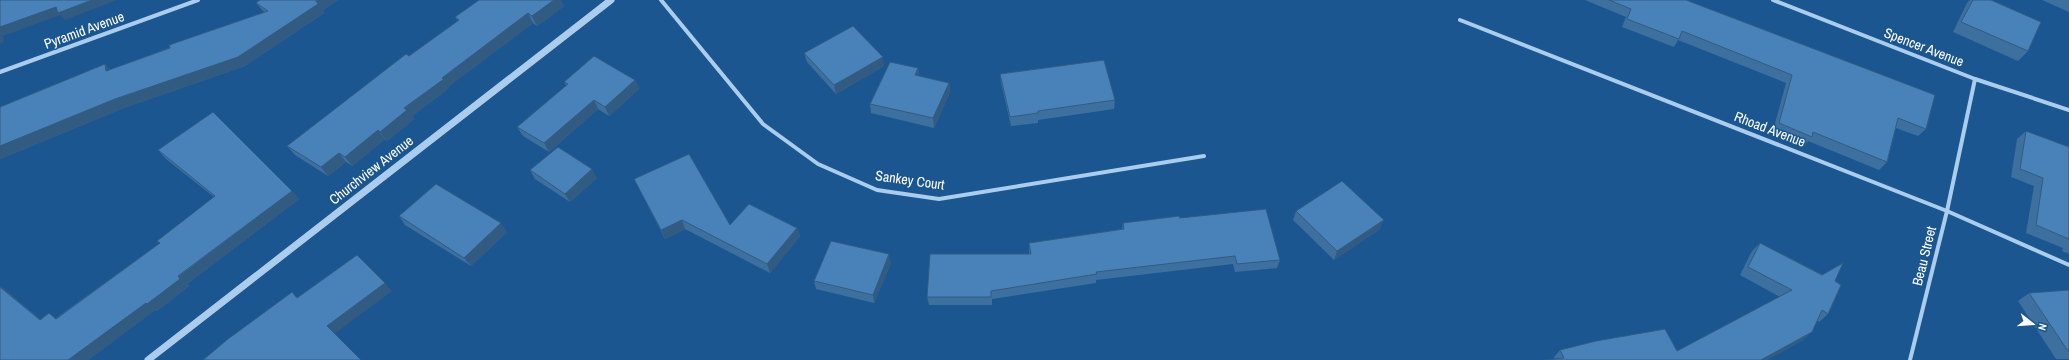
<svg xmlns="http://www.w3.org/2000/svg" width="2069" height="360" font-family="'Archivo Narrow',sans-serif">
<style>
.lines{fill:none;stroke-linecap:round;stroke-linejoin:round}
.minor{stroke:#aacdee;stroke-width:4}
.tertiary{stroke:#aacdee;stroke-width:7}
.wall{fill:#3e709f}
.shaded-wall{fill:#325b82}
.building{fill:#4882b9;stroke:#325b82}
.labels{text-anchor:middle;stroke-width:3;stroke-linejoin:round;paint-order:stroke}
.street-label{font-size:14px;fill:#fff;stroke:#1b5690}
</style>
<rect width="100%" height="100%" fill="#1b5690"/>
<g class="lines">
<g class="minor">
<polyline points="661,0 763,124 818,164 877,190 939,199 1204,156"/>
<polyline points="1773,0 1975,79 2069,110"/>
<polyline points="1460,20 1947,211 2069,265"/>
<polyline points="0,72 198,0"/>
<polyline points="1910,360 1947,211 1975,79"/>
</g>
<polyline class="tertiary" points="148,360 611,0"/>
</g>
<g class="wall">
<polygon points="260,0 338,0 323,10 324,13 245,66 124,108 0,159 0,107 110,70 264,12 256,3"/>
<polygon points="1585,0 1686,0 1926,129 1918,136 1896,128 1887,162 1879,170 1808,141 1805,145 1773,131 1786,83 1678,40 1674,47 1622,27 1626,17"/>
<polygon points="1970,0 1991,0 2028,51 2018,61 1953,32 1967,3"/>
<polygon points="2042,0 2069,0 2069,12"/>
<polygon points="564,6 537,26 533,23 449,86 449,88 412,116 414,119 387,141 385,139 352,166 346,162 328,176 295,155 287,146 458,21 455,17"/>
<polygon points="804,53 884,66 836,94 807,62"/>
<polygon points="918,68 919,76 949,83 950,92 934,128 871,113 870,104"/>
<polygon points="1000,74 1115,100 1114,109 1038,120 1038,123 1011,126 1001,83"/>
<polygon points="635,80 639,89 609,116 598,109 549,152 523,136 517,127 566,86 564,82"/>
<polygon points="2026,131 2069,147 2069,254 2062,251 2063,248 2026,233 2034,186 2011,177 2017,139"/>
<polygon points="158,150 292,191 299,199 187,284 189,286 157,311 155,310 88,360 0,360 3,288 41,320 56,318 160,243 214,197 166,159"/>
<polygon points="530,170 597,178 570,202 535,179"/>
<polygon points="634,179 730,225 797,228 800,236 770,273 685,229 665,239"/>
<polygon points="1296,211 1380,229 1334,260 1293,220"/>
<polygon points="399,216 507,232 471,266 405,225"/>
<polygon points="1180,218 1280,260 1277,268 1235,272 1233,264 1096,280 1096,283 992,299 992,305 929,305 927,297 1029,254 1029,243 1122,229 1123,223"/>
<polygon points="1760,243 1835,281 1828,314 1819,322 1817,320 1803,340 1767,360 1555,359 1554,357 1560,350 1677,351 1780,297 1740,275 1752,251"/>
<polygon points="891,263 874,303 816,289 814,281"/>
<polygon points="2069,290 2069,359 2056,359 2018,301 2029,293"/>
</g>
<g class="shaded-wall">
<polygon points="92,0 117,0 65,20 60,15 3,36 4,42 0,44 0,27 56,7"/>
<polygon points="318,0 338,0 323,10 324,13 245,66 124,108 0,159 0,146"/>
<polygon points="554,0 561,0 564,6 537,26 532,16"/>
<polygon points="528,13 533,23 449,86 449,88 412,116 414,119 387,141 380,132 404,108 442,78"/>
<polygon points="883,57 884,66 836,94 834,85"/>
<polygon points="105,64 113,73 106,71"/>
<polygon points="918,68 919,78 915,75"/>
<polygon points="635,80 639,89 609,116 605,107"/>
<polygon points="949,83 950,92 934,128 933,118"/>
<polygon points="594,100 598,109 549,152 544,143"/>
<polygon points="378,130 385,139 352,166 345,157"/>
<polygon points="339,153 346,162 328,176 321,167"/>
<polygon points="592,169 597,178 570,202 565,194"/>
<polygon points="292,191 299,199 187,284 189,286 157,311 155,310 88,360 68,360"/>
<polygon points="682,220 685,229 665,239 661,230"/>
<polygon points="1384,220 1380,229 1334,260 1337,251"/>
<polygon points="501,223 507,232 471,266 464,258"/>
<polygon points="797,228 800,236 770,273 767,264"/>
<polygon points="889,254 891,263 874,303 873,295"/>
<polygon points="385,283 392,291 334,334 327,326"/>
<polygon points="0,286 3,288 50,328 40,320 0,287"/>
<polygon points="1812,332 1803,340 1767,360 1761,360"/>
</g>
<g class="building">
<polygon points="0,0 92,0 58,13 56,7 0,27"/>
<polygon points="260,0 318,0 316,1 318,4 238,57 115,99 0,146 0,107 105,64 106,71 170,48 169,45 268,11 256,3"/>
<polygon points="479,0 554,0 532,16 528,13 442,78 444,79 404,108 407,110 380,132 378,130 345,157 339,153 321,167 287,146 406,54 409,56 459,20 455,17"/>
<polygon points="1609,0 1686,0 1935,95 1926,129 1898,118 1887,162 1813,132 1812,137 1779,123 1792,75 1682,31 1679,39 1627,19 1631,9"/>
<polygon points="1973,0 1991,0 2041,22 2028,51 1961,22"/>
<polygon points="853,26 883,57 834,85 804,53"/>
<polygon points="594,56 635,80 605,107 594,100 544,143 517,127 568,84 564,82"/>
<polygon points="1104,60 1115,100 1038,111 1038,113 1010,117 1000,74"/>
<polygon points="890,62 918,68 915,75 949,83 933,118 870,104"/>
<polygon points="213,112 292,191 178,276 180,279 147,304 146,303 68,360 0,360 0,287 40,320 49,313 56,319 160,243 157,241 215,196 158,150"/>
<polygon points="2026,131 2069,147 2069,239 2036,225 2043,178 2020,169"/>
<polygon points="558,147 592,169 565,194 530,170"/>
<polygon points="689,154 730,225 749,204 797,228 767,264 682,220 661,230 634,179"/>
<polygon points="1342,181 1384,220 1337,251 1296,211"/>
<polygon points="436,184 501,223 464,258 399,216"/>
<polygon points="1266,209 1280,260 1237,264 1235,256 1096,272 1097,274 991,291 991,297 927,297 930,254 1031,254 1029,243 1124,229 1123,223 1179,216 1180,218"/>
<polygon points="831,241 889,254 873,295 814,281"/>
<polygon points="1760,243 1822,275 1843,263 1835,281 1841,285 1828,314 1822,310 1812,332 1761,360 1545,360 1564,358 1560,350 1596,341 1665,329 1677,351 1792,290 1748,267"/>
<polygon points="357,255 385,283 327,326 361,360 203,360 228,339 292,292 297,298"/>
<polygon points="2069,290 2069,351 2068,351 2029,293"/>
</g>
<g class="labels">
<g class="street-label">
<text transform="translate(84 30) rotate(-20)" y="5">Pyramid Avenue</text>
<text transform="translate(1924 47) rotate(21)" y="5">Spencer Avenue</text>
<text transform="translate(1770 129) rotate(21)" y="5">Rhoad Avenue</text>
<text transform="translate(371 170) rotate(-38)" y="5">Churchview Avenue</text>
<text transform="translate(910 180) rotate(8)" y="5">Sankey Court</text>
<text transform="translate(1924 256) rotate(-76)" y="5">Beau Street</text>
</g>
</g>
<g transform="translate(2033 324) rotate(107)" stroke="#1b5690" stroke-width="3" paint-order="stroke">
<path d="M0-3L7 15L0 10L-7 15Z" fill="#ffffff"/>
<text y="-6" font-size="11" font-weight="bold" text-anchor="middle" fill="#ffffff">N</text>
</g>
</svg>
